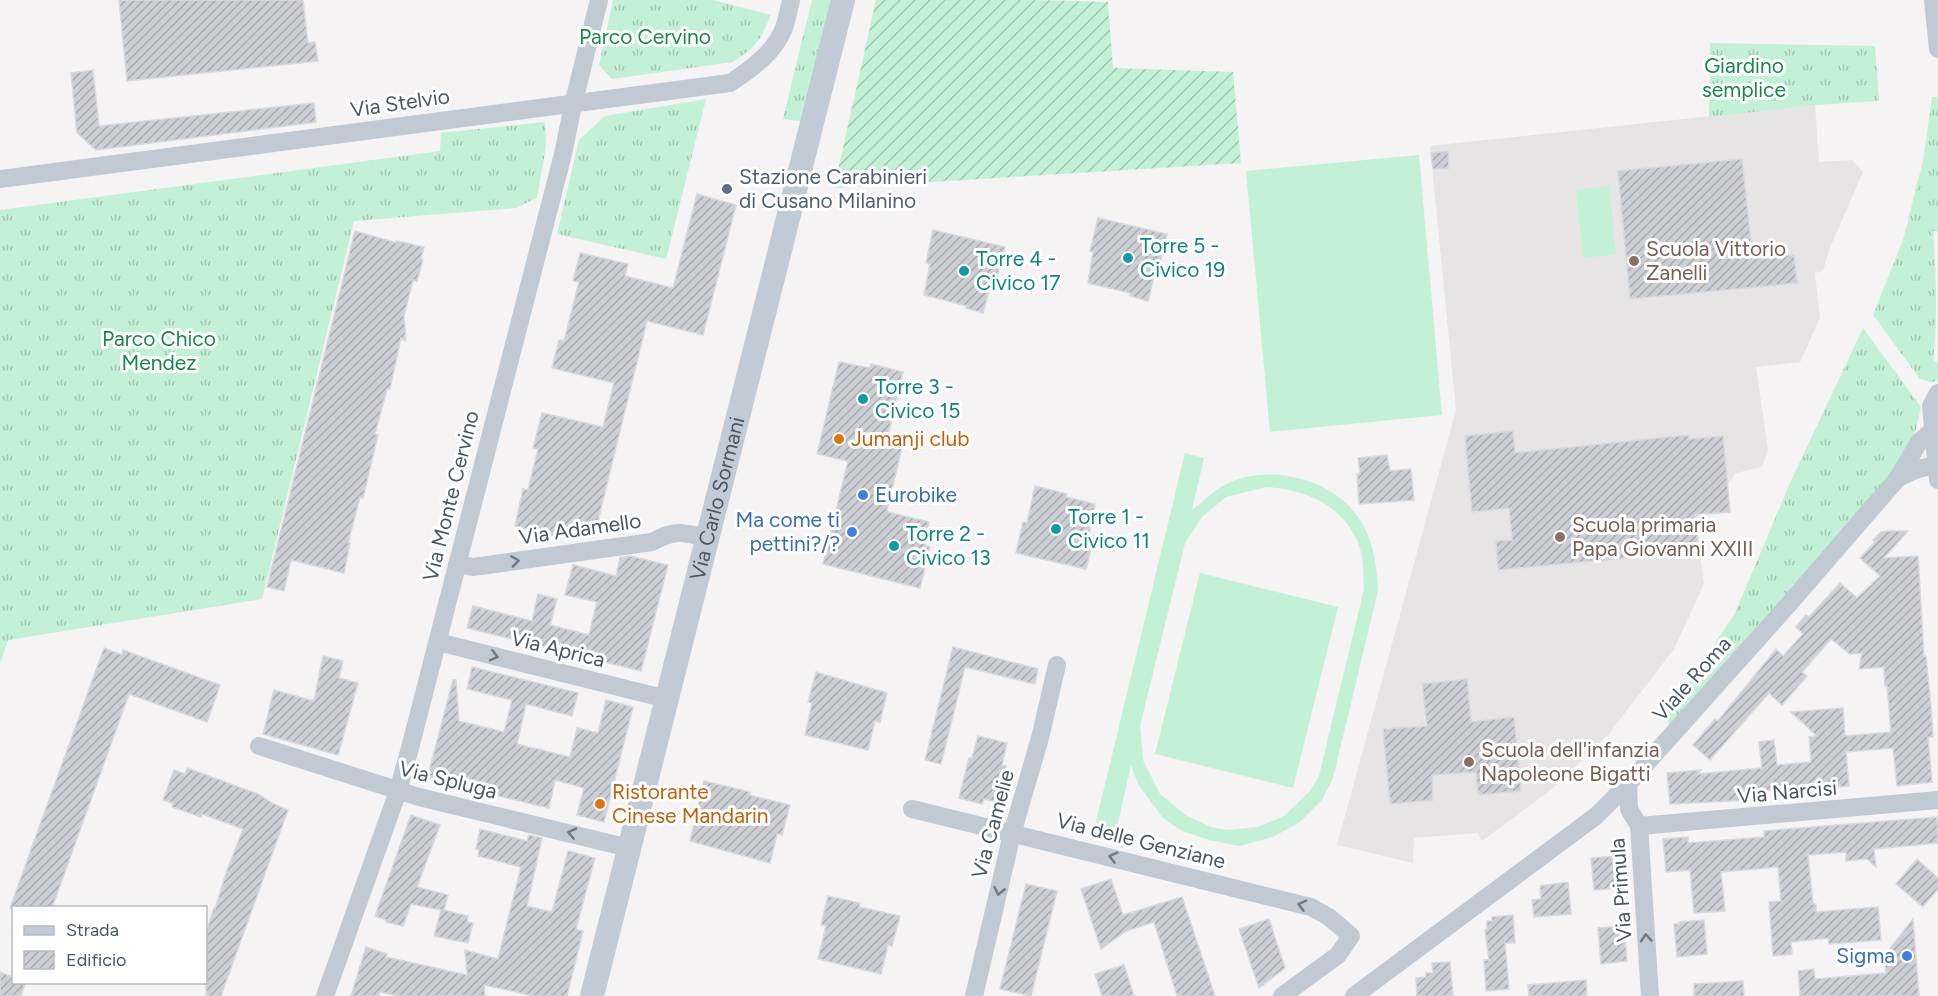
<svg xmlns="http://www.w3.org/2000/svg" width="1938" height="996" font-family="Figtree,sans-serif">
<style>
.education{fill:#e6e4e5}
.grass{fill:url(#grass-tufts)}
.garden{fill:url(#garden-furrows)}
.pitch{fill:#c3f1d5;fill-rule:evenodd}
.building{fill:url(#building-hatch);stroke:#d7d9de;stroke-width:1.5}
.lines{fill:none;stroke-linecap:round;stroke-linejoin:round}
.street{stroke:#c1cad2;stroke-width:18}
.secondary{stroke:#c1cbd6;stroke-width:24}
.oneway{stroke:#6e7983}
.service-dot{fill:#5c6f8a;stroke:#fff;stroke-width:2}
.culture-dot{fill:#0f9aa8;stroke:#fff;stroke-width:2}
.education-dot{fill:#8d6e63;stroke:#fff;stroke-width:2}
.food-dot{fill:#e8710a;stroke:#fff;stroke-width:2}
.shop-dot{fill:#3f7fe0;stroke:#fff;stroke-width:2}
.labels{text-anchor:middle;stroke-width:6;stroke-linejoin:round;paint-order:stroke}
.park-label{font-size:21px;fill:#17864f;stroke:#fff}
.street-label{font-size:21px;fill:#4a5661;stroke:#fff}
.service-label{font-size:21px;fill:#4e5e75;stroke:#fff;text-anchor:start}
.culture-label{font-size:21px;fill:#0d838f;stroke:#fff;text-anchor:start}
.education-label{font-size:21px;fill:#785e54;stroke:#fff;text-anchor:start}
.food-label{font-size:21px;fill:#c56008;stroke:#fff;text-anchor:start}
.shop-label{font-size:21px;fill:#366cbe;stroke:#fff;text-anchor:end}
</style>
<defs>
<pattern id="grass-tufts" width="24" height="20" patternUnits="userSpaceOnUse" patternTransform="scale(1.5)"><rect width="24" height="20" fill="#c3f1d5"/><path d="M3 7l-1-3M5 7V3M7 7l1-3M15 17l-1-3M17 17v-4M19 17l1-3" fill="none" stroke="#a0c6b0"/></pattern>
<pattern id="garden-furrows" width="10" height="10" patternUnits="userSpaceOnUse" patternTransform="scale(1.5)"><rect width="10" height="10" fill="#c3f1d5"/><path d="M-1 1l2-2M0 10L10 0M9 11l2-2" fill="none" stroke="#a0c6b0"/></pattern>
<pattern id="building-hatch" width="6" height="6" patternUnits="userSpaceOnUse" patternTransform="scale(1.5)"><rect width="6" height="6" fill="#cdcfd5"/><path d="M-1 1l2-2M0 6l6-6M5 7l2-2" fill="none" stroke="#a8abb0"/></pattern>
</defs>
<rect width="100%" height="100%" fill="#f5f3f3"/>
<polygon class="education" points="1815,105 1819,162 1852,160 1863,172 1829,250 1823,271 1815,273 1820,318 1800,362 1756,367 1768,450 1762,467 1736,473 1728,484 1730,512 1704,514 1696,522 1704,584 1674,649 1608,735 1552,789 1482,841 1478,833 1414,838 1413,863 1337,845 1456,410 1430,146"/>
<g class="grass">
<polygon points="613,0 713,0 771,15 761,37 751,49 733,62 612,79 599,65"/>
<polygon points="812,0 831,0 800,121 783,119"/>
<polygon points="1710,43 1875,46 1879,101 1815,105 1709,117"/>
<path d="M1932,97H1938V231H1933C1936,275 1938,318 1933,361L1938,363V380L1932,382L1920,379L1873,315L1903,240L1923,161Z"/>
<polygon points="706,99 666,259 557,234 579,140 605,116"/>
<polygon points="545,122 546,146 537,198 516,208 354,221 262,599 8,640 0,664 0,210 440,151 441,133"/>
<polygon points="1863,328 1921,407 1913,441 1899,466 1670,725 1665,718 1735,613 1790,483"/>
</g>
<polygon class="garden" points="876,0 1032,0 1108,2 1113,68 1233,72 1241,163 834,188"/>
<g class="pitch">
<polygon points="1419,155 1442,415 1270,432 1246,171"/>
<polygon points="1609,186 1616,254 1583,258 1576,190"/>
<path d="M1185,453L1204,458L1192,510C1202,503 1211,493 1221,487C1261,462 1327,476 1355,513C1373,536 1377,563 1378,591L1333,778L1322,800L1300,822L1273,837L1239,846L1209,840L1182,831L1163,818L1138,784L1131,765L1116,831L1095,826ZM1266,487C1303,490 1338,502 1356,538C1364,553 1363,572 1364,589L1319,776L1309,792L1284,816L1258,827L1228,830L1211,827L1187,816L1160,794L1143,760L1140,726L1185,543L1203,516L1226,497Z"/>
<polygon points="1200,573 1338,607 1293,788 1155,754"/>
</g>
<g class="building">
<polygon points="119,0 303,0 308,43 315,42 318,61 127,81"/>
<polygon points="93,70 99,126 314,103 316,122 96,150 77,133 71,73"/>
<polygon points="1448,151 1449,168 1433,169 1431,153"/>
<polygon points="1742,159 1752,251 1786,248 1786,255 1794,255 1797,283 1630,299 1618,171"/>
<polygon points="697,194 736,205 703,335 647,321 594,537 562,529 560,537 515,526 523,489 528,490 538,449 533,448 542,413 603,427 614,383 552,368 559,340 564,341 579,282 573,281 580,253 628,264 625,276 673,288"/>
<polygon points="1098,218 1167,234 1160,264 1157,264 1148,301 1130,296 1130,293 1088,283 1093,252 1090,251"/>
<polygon points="933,230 1005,247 997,277 993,276 983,313 966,308 967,306 924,295 930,264 926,263"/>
<polygon points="355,231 397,243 397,241 424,247 421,259 423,260 417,281 413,280 404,316 406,341 401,338 390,389 387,389 375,434 378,435 363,498 360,497 348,543 350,543 344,573 291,560 284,591 267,587"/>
<polygon points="839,362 870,368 871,364 903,372 887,440 903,444 887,509 888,512 929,522 925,540 925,545 930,547 920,588 823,564 848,461 817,454"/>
<polygon points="1513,431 1515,453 1688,435 1689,439 1723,436 1730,512 1695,515 1699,551 1498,570 1496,541 1512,540 1509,508 1472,512 1465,436"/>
<polygon points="1387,455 1390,471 1411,469 1414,500 1359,504 1357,474 1360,474 1358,458"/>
<polygon points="1035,486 1067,494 1066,497 1095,504 1089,535 1094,536 1086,569 1016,553 1023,522 1027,523"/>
<polygon points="1887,531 1908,531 1884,558 1918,556 1924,656 1926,656 1931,707 1933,737 1928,737 1932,782 1897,786 1893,748 1846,752 1849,786 1821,788 1820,781 1796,788 1750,792 1751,800 1670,804 1667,773 1701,770 1698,774 1762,768 1759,742 1774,740 1777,765 1811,762 1809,737 1817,736 1791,712 1843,708 1845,736 1891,732 1887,686 1885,686 1884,667 1859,669 1862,653 1850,654 1831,639 1802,672 1807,676 1782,705 1769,693 1710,760 1693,745 1715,719 1718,721 1776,649 1783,656 1803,634 1796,627 1806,615 1809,617 1840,583 1857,598 1880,576 1860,558 1875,542 1873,540 1881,532"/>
<polygon points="630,556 668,565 641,671 467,628 473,606 532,621 538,594 557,599 550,625 589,635 597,602 565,595 573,565 616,576 620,558"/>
<polygon points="953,647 1038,669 1035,684 965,667 941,764 925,760"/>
<polygon points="104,648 122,655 123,650 220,685 207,722 129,694 52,908 10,908"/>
<polygon points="323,656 343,661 339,678 358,683 338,755 263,734 274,690 314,701"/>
<polygon points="472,667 578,693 572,716 526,704 517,744 570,757 577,728 598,733 606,700 633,707 604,822 577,815 584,788 555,780 549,808 427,779 453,680 456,680 459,721 504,732 512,700 467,689"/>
<polygon points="816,672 887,693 880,722 875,721 868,750 805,735 812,703 808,702"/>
<polygon points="1467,679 1471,722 1514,717 1521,791 1478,795 1476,772 1432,775 1433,800 1390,804 1383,729 1427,726 1422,684"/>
<polygon points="978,736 1007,743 1002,765 1006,766 997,802 984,799 982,804 959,798 969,758 972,758"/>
<polygon points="187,768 258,794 272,803 288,810 221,996 206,996 206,932 214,908 215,909 226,873 243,829 202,814 201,817 172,807 173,803 163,800 174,770 185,774"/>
<polygon points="704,781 750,792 749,795 790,805 782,835 777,834 770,863 690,841"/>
<polygon points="411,815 440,825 417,887 448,895 444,910 468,916 467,922 473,923 468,943 434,936 441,910 411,904 403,926 386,922 386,920 375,916"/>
<polygon points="1937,817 1938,843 1874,849 1876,867 1867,859 1846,861 1846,852 1808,855 1813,904 1816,904 1816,912 1878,907 1881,940 1829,944 1828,938 1791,942 1792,954 1773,956 1769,902 1781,901 1778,867 1721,872 1725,911 1694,913 1690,870 1666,872 1663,839 1688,837 1688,843 1764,837 1764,831"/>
<polygon points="480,829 527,841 529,835 542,838 527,906 552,912 568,851 595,858 576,929 583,931 567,996 534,996 484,985 485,996 399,996 380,992 379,996 351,996 366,947 387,954 386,957 467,975 465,950 498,959 521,867 478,856 479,850 476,849"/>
<polygon points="1618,856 1620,888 1594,890 1591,858"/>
<polygon points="1917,859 1938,878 1938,889 1923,907 1896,884"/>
<polygon points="1111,879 1123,915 1182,897 1215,996 1177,996 1154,922 1126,931 1101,949 1081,889"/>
<polygon points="1568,882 1571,914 1534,917 1532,900 1541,899 1540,886"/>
<polygon points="1026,884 1057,891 1031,996 1000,989"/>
<polygon points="828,896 860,903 859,907 900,916 892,946 888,945 881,974 818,959 826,926 821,925"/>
<polygon points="1513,915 1515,943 1505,943 1509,989 1486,991 1484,960 1489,960 1485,930 1487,929 1487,921 1492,921 1492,917"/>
<polygon points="1269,919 1285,968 1259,988 1239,929"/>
<polygon points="1913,919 1919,996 1800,996 1798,971 1814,969 1815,979 1886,973 1884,956"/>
<polygon points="1704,920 1707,954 1677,957 1674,924 1680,924 1679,922"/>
<polygon points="1624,926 1627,961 1601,964 1598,928"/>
<polygon points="1450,962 1453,996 1417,996 1416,978 1426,977 1426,973 1433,973 1432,963"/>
<polygon points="1124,965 1134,996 1102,996 1095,974"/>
<polygon points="0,972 14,978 14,982 25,983 21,996 0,996"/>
<polygon points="1586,980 1587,996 1529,996 1528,985"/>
<polygon points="1743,981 1744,996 1694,996 1694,984"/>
</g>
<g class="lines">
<g class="street">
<polyline points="1933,0 1938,49"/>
<path d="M0,179L730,83C750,70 775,52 784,28C787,19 789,9 791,0"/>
<polyline points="1938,393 1931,406 1938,480"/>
<polyline points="1898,478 1915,470 1938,464"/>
<path d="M457,564L473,567L652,542C675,529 683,532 707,538"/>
<polyline points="438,642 667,699"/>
<polyline points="259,746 419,797 629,848"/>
<polyline points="1628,784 1629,809 1639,826 1650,996"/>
<polyline points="912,809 1311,907 1329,917 1351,936 1338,955 1282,996"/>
<polyline points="1639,826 1938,800"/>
<polyline points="325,996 398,791 410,748 563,154 573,105 599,0"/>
<polyline points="974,996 1012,834 1040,738 1057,665"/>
<polyline points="1354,996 1596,816 1628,784 1788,605 1898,478 1919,442 1933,430"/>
</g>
<path class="secondary" id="s1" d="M592,996L843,0"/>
</g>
<defs><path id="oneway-chevron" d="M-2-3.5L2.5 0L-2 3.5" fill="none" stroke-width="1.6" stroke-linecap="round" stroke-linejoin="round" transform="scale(1.5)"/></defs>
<g class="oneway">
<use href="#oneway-chevron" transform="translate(515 561) rotate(-8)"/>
<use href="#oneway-chevron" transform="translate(494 656) rotate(14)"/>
<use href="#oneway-chevron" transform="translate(572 833) rotate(-167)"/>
<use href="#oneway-chevron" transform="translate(1113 857) rotate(-166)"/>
<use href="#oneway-chevron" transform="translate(999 891) rotate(103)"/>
<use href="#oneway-chevron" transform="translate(1302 905) rotate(-165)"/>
<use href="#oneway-chevron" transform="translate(1646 938) rotate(-94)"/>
</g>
<circle class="service-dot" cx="727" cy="189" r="6"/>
<g class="culture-dot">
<circle cx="1128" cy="258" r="6"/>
<circle cx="964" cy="271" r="6"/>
<circle cx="863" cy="399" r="6"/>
<circle cx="1056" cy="529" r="6"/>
<circle cx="894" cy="546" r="6"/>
</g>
<g class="education-dot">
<circle cx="1634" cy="261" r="6"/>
<circle cx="1560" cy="537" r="6"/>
<circle cx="1469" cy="762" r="6"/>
</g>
<g class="food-dot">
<circle cx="839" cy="439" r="6"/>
<circle cx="600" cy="804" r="6"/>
</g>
<g class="shop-dot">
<circle cx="863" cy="495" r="6"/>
<circle cx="852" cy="532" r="6"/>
<circle cx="1907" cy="956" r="6"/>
</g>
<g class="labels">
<g class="park-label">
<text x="645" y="44">Parco Cervino</text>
<text x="1744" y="73">Giardino<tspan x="1744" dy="24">semplice</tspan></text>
<text x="159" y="346">Parco Chico<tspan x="159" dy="24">Mendez</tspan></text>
</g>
<g class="street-label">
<text transform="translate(400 103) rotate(-8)" y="7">Via Stelvio</text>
<text transform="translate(451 496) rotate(-76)" y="7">Via Monte Cervino</text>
<text dy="7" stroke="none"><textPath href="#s1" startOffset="513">Via Carlo Sormani</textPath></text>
<text transform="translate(580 529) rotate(-8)" y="7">Via Adamello</text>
<text transform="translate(558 649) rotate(14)" y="7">Via Aprica</text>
<text transform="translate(1692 679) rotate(-48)" y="7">Viale Roma</text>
<text transform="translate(448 780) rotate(14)" y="7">Via Spluga</text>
<text transform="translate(1787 792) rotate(-5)" y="7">Via Narcisi</text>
<text transform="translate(993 824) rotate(-75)" y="7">Via Camelie</text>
<text transform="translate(1141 841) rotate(14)" y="7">Via delle Genziane</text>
<text transform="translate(1621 890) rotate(-94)" y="7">Via Primula</text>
</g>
<g class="service-label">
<text x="739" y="184">Stazione Carabinieri<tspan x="739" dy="24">di Cusano Milanino</tspan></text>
</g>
<g class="culture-label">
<text x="1140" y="253">Torre 5 -<tspan x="1140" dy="24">Civico 19</tspan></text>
<text x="976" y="266">Torre 4 -<tspan x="976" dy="24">Civico 17</tspan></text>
<text x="875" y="394">Torre 3 -<tspan x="875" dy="24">Civico 15</tspan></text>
<text x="1068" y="524">Torre 1 -<tspan x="1068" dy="24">Civico 11</tspan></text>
<text x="906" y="541">Torre 2 -<tspan x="906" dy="24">Civico 13</tspan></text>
</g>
<g class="education-label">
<text x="1646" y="256">Scuola Vittorio<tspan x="1646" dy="24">Zanelli</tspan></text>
<text x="1572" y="532">Scuola primaria<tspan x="1572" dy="24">Papa Giovanni XXIII</tspan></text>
<text x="1481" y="757">Scuola dell'infanzia<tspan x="1481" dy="24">Napoleone Bigatti</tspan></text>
</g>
<g class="food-label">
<text x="851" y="446">Jumanji club</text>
<text x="612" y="799">Ristorante<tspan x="612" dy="24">Cinese Mandarin</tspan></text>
</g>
<g class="shop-label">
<text x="875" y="502" text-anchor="start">Eurobike</text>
<text x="840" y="527">Ma come ti<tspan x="840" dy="24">pettini?/?</tspan></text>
<text x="1895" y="963">Sigma</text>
</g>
</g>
<rect x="12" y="906" width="195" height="78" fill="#ffffff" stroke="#b7bbc0" stroke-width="1.5"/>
<rect x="24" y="926" width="30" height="9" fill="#c1cbd6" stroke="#b7bbc0" stroke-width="1.5"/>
<text x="66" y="936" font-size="18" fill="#4a5661">Strada</text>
<rect x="24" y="951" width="30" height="18" fill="url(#building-hatch)" stroke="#b7bbc0" stroke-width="1.5"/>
<text x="66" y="966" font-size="18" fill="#4a5661">Edificio</text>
</svg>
